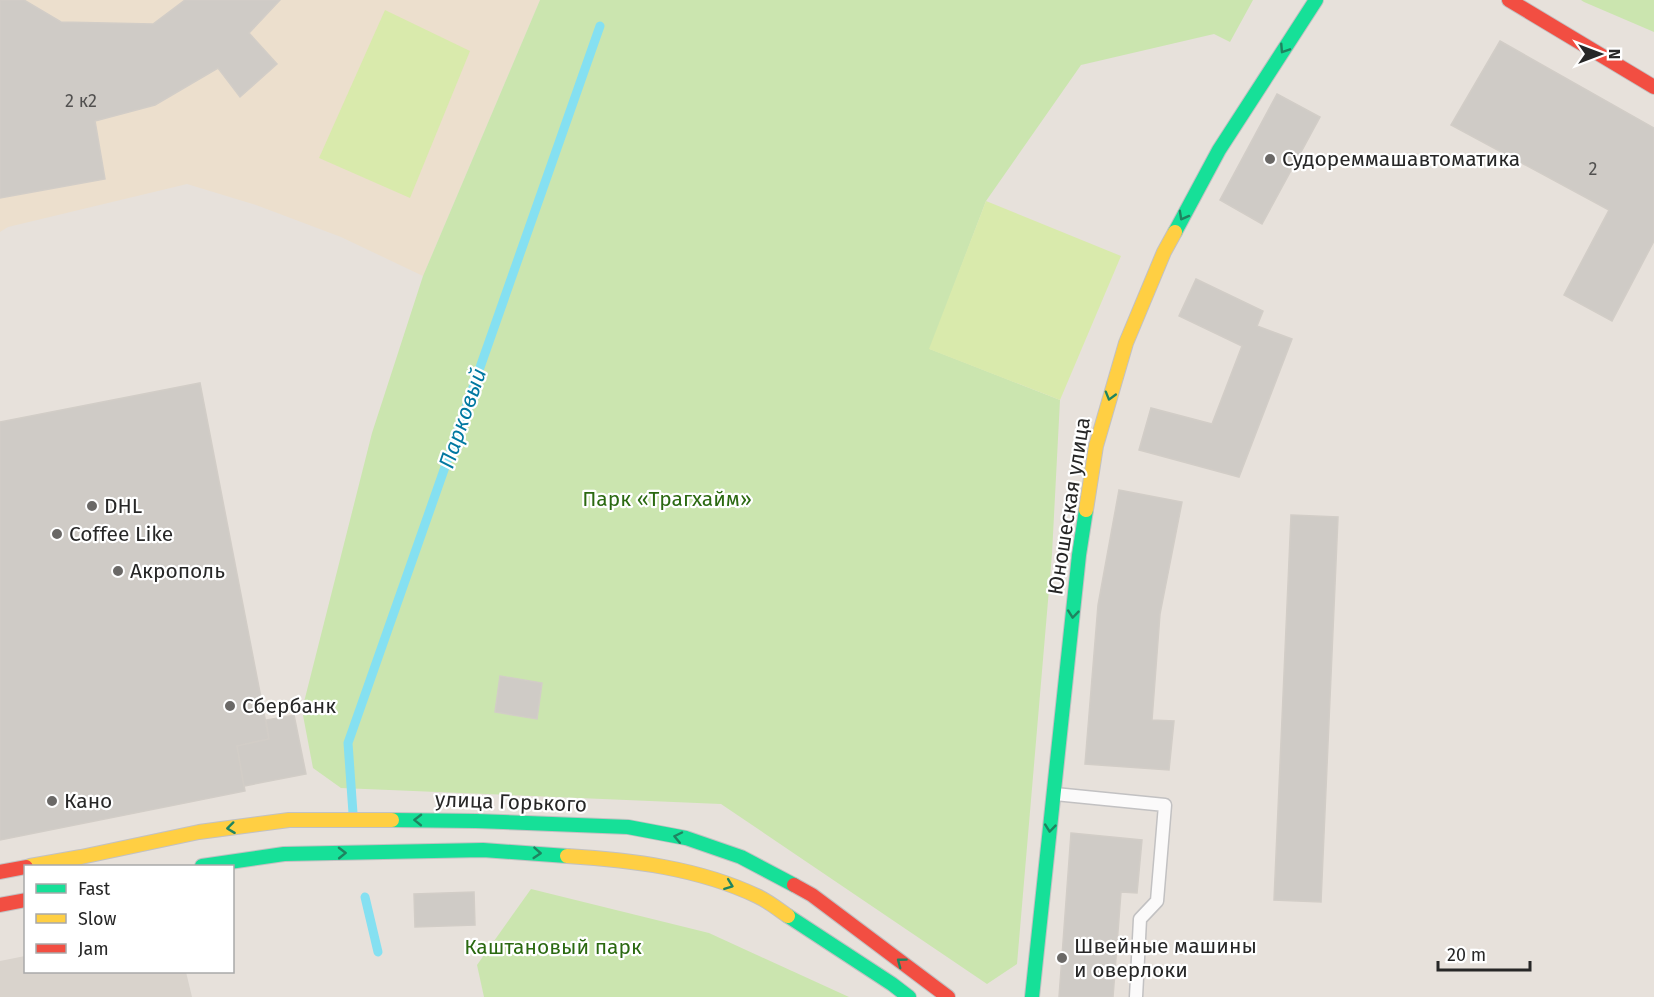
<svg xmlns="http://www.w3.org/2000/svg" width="1654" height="997" font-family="'Fira Sans',sans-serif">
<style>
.education{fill:#ecdfcd}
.green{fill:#cbe5af}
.pitch{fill:#d9eaac}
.plaza{fill:#d9d3cc}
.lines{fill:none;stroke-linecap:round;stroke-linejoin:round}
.stream{stroke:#85e0f1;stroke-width:9}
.building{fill:#cfcbc6;stroke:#d2cdc7;stroke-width:1.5}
.lane-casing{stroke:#c2c1c2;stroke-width:15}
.fast-casing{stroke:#c2c1c2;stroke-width:16}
.slow-casing{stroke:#c2c1c2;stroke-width:16}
.jam-casing{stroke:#c2c1c2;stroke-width:16}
.lane{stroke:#fbfafa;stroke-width:12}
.fast{stroke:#16e098;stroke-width:14}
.slow{stroke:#ffcf43;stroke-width:14}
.jam{stroke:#f24e42;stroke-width:14}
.oneway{stroke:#1e8460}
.poi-dot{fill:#6a6866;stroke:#fff;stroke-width:2}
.labels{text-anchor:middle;stroke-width:4.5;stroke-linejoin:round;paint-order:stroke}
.number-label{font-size:18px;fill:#525150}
.poi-label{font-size:21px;fill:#272727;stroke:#fff;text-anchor:start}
.park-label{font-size:21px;fill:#2b6911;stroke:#fff}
.street-label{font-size:21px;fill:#272727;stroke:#fff}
.water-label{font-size:22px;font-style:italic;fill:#0078a1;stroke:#fff}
</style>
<rect width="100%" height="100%" fill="#e7e1db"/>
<polygon class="education" points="0,0 540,0 423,276 341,237 256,205 187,184 8,227 0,232"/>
<g class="green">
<polygon points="540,0 1253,0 1230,42 1214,34 1081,65 986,201 930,349 1060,400 1052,554 1017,964 987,984 721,804 341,788 313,768 302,710 372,433 423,276"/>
<polygon points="1581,0 1654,0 1654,32 1584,2"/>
<polygon points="531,889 709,933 849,997 484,997 477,965"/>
</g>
<g class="pitch">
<polygon points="385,10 470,51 410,198 319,158"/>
<polygon points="986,201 1121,256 1060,400 929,349"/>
</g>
<polygon class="plaza" points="25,956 26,972 186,972 192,997 0,997 0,961"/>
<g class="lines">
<g class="stream">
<polyline points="353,813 348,743 600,26"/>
<polyline points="365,897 378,952"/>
</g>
</g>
<g class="building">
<polygon points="0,0 24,0 61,22 153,24 185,0 280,0 249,33 277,64 240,97 218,68 155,105 95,121 105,179 0,198"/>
<polygon points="1500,41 1654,128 1654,241 1612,321 1564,295 1609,210 1451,125"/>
<polygon points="1277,94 1320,117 1262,224 1220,200"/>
<polygon points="1196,279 1263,311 1257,326 1292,339 1239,477 1139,450 1151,408 1212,424 1242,346 1179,316"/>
<polygon points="200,383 269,739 237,746 245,791 0,840 0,422"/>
<polygon points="1119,490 1182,502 1160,614 1152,720 1174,721 1169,770 1085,764 1098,605"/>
<polygon points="1291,515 1338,517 1321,902 1274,900"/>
<polygon points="500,676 542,683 537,719 495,712"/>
<polygon points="294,715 306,774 244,786 237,746 269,739 266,720"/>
<polygon points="1071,833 1142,840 1137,893 1121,892 1113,997 1059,997"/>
<polygon points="474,892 475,925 415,927 414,894"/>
</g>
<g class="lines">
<g class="lane-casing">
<polyline id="lane" points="1055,794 1165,805 1157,901 1140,919 1136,997"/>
</g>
<g class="fast-casing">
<g id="fast">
<polyline points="1175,232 1219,150 1316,0"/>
<polyline points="392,820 476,821 628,827 686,838 741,857 794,885"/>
<polyline points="202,866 284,854 483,850 567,856"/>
<polyline points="788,916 892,984 909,997"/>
<polyline points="1032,997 1079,555 1086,510"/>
</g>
</g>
<g class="slow-casing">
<g id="slow">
<polyline points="1086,510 1096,446 1126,343 1164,252 1175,232"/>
<path d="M567,856C631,860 698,868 757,896C768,901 778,909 788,916"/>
<polyline points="30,866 81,857 199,832 289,820 392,820"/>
</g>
</g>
<g class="jam-casing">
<g id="jam">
<polyline points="1509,0 1654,87"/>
<polyline points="0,872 26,867"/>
<polyline points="794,885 812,895 948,997"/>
<polyline points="0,905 26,900"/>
</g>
</g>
<use href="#lane" class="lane"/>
<use href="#fast" class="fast"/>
<use href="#slow" class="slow"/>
<use href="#jam" class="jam"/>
</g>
<defs><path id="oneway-chevron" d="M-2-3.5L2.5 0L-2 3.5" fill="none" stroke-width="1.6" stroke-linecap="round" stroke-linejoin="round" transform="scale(1.5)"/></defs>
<g class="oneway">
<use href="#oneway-chevron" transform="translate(1284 49) rotate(123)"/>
<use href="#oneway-chevron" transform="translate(1183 216) rotate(119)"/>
<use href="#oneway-chevron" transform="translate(1110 396) rotate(106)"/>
<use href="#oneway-chevron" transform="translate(1073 614) rotate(96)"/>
<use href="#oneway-chevron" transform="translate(418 820) rotate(-179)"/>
<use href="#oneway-chevron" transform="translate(231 828) rotate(173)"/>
<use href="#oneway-chevron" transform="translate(1050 828) rotate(96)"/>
<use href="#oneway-chevron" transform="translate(678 837) rotate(-168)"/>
<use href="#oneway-chevron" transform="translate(342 853) rotate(-1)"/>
<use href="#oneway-chevron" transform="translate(537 853) rotate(4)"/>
<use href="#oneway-chevron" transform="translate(729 885) rotate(21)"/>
<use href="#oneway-chevron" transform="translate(901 962) rotate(-143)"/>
</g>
<g class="poi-dot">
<circle cx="1270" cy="159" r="6"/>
<circle cx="92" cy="506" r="6"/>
<circle cx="57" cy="534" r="6"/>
<circle cx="118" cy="571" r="6"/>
<circle cx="230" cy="706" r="6"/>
<circle cx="52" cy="801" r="6"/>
<circle cx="1062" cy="958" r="6"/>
</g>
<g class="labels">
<g class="number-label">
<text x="81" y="107">2 к2</text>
<text x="1593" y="175">2</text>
</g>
<g class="poi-label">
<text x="1282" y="166">Судореммашавтоматика</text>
<text x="104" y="513">DHL</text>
<text x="69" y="541">Coffee Like</text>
<text x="130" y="578">Акрополь</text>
<text x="242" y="713">Сбербанк</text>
<text x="64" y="808">Кано</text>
<text x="1074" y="953">Швейные машины<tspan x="1074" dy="24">и оверлоки</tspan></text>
</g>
<g class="park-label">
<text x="667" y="506">Парк «Трагхайм»</text>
<text x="553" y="954">Каштановый парк</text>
</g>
<g class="street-label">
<text transform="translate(1069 506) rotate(-81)" y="7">Юношеская улица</text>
<text transform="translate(511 802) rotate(2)" y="7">улица Горького</text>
</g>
<g class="water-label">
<text transform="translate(462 418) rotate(-71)" y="8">Парковый</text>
</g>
</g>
<rect x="24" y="865" width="210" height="108" fill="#ffffff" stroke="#a9a9a9" stroke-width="1.5"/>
<rect x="36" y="884" width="30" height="9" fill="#16e098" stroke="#a9a9a9" stroke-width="1.5"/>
<text x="78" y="895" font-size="18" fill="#272727">Fast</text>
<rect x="36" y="914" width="30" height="9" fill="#ffcf43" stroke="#a9a9a9" stroke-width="1.5"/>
<text x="78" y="925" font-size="18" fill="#272727">Slow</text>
<rect x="36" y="944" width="30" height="9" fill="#f24e42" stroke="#a9a9a9" stroke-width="1.5"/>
<text x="78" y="955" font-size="18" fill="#272727">Jam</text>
<g transform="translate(1600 54) rotate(90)" stroke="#ffffff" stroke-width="4.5" paint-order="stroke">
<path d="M0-4.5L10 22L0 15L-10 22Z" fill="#272727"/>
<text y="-9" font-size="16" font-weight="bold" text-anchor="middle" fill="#272727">N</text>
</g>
<path d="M1438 961v9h92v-9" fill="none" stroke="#272727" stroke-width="3"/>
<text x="1447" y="961" font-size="18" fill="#272727" stroke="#ffffff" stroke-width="4.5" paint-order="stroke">20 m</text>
</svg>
